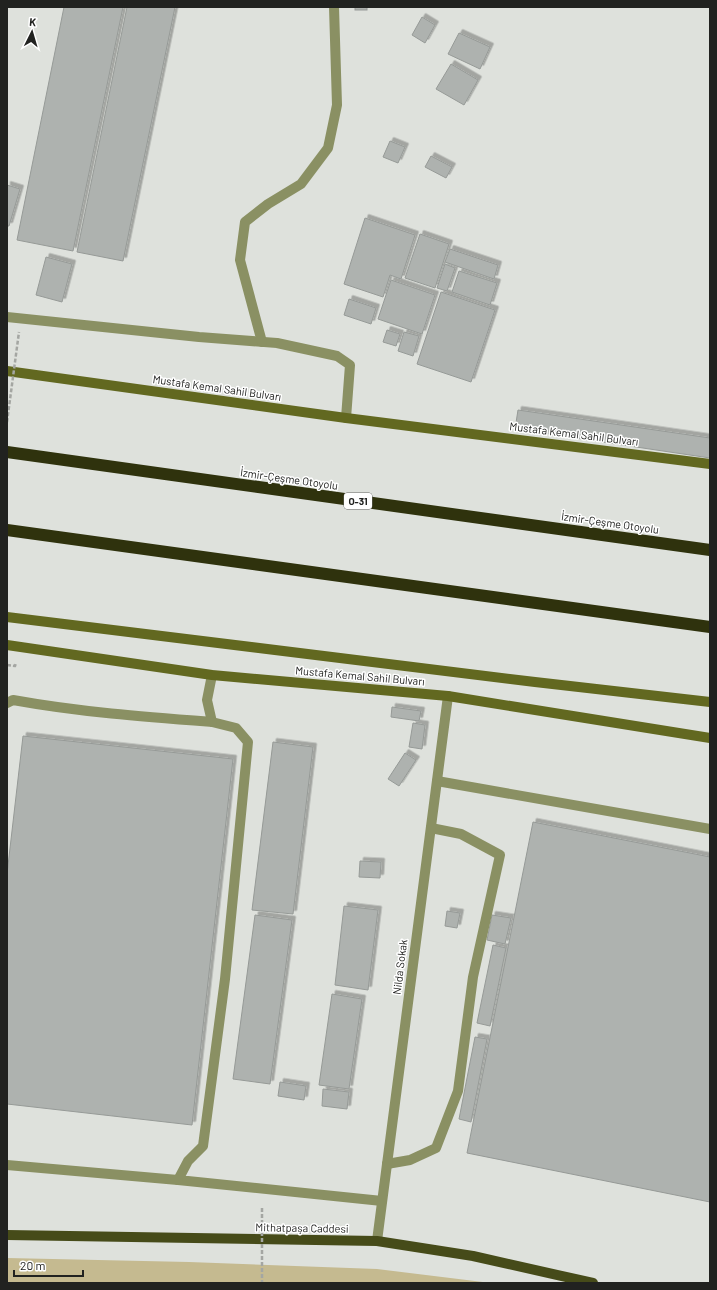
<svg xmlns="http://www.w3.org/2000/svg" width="717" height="1290" font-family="Barlow,sans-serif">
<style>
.green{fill:#c5ba90}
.building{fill:#aeb2af;stroke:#969a97;filter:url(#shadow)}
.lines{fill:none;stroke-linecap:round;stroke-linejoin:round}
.path{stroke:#a4a6a2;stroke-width:2.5;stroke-dasharray:4 2;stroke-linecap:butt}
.lane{stroke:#8a9063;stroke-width:10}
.street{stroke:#8a9063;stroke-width:10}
.secondary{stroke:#626820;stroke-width:10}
.primary{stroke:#464b19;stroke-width:10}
.highway{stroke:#2f320d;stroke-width:12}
.path-bridge{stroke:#a4a6a2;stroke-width:2.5;stroke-dasharray:4 2;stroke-linecap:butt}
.labels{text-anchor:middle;stroke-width:3;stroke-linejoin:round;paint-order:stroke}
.shield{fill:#fff;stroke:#646463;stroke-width:1}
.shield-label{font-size:10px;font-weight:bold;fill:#212220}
.street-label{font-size:11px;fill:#212220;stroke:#fff}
</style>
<defs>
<filter id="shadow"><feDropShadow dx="3.5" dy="-3.5" stdDeviation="0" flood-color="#0004"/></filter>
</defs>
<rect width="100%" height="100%" fill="#dee1dc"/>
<polygon class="green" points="7,1258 189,1262 377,1269 491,1283 7,1283"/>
<g class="building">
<polygon points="64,7 123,7 73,251 17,240"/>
<polygon points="127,7 175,7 123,261 77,252"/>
<rect x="355" y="7" width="12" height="3"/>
<polygon points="422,17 435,25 425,43 412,35"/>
<polygon points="459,33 490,47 480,69 448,54"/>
<polygon points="451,64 478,80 464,105 436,89"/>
<polygon points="390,141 405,147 398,163 383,157"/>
<polygon points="431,156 452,167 446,178 425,167"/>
<polygon points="7,185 20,189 9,226 7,226"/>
<polygon points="365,218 415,235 401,279 390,275 383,297 344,284"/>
<polygon points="420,234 449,244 435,288 405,278"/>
<polygon points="450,249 498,265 494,279 445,262"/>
<polygon points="46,257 72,264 62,302 36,295"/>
<polygon points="445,264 455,268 447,291 437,288"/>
<polygon points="459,271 497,283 490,305 452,292"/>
<polygon points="391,280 435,295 422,334 378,319"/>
<polygon points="441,292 495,310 471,382 417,364"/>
<polygon points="349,299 376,308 371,324 344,315"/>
<polygon points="387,330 400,334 396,346 383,342"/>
<polygon points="404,332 419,336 413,356 398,351"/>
<polygon points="518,410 710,438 710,458 515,429"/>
<polygon points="392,707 421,711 419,721 391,717"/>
<polygon points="413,723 425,725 422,749 409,747"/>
<polygon points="23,736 233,759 192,1125 7,1104 7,874"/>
<polygon points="273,742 313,747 293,914 252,910"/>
<polygon points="405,753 416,760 399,786 388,779"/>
<polygon points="533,822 710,857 710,1202 467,1153"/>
<polygon points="360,861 381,862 380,878 359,877"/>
<polygon points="344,906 378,910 368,990 335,985"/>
<polygon points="447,911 460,913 457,928 445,926"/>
<polygon points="255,915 292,920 270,1084 233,1079"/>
<polygon points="492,915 511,918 505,944 487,940"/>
<polygon points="493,945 506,948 490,1026 477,1023"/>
<polygon points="332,994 362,999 349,1089 319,1085"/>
<polygon points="475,1037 487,1039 471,1122 459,1119"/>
<polygon points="280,1082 306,1086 304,1100 278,1096"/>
<polygon points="323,1089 349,1092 347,1109 322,1106"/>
</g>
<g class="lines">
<polyline class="path" points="7,665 15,666 16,663"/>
<g class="lane">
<polyline points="7,317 199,337 277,343 337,356 350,365 346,418"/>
<polyline points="262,342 240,260 245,222 268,204 301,184 328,148 337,105 334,7"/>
<polyline points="212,675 207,700 212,722 236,728 248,742 225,979 203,1146 188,1161 178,1180 382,1201"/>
<path d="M7,703L13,700C79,712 146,717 212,722"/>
<polyline points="437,781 710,829"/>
<polyline points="387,1164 410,1160 436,1148 458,1091 473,977 500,855 461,834 431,828"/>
<polyline points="7,1165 178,1180"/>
</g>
<polyline class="street" points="377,1241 448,696"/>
<g class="secondary">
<polyline points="7,371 346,418 710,464"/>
<polyline points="7,617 535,682 710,702"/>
<polyline points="7,645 212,675 448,696 710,738"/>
</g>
<polyline class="primary" points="7,1235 377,1241 473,1256 593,1283"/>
<g class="highway">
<polyline points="7,452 710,550"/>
<polyline points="7,530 710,627"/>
</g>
<g class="path-bridge">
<polyline points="7,422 19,332"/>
<polyline points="262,1208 262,1283"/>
</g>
</g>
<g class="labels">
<rect class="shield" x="344" y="493" width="28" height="16" rx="3"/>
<g class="shield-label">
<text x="358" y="505">O-31</text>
</g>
<g class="street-label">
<text transform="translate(217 388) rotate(8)" y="4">Mustafa Kemal Sahil Bulvarı</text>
<text transform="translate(574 434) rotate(7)" y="4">Mustafa Kemal Sahil Bulvarı</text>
<text transform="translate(289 479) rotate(8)" y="4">İzmir-Çeşme Otoyolu</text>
<text transform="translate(610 523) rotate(8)" y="4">İzmir-Çeşme Otoyolu</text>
<text transform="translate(360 676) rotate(5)" y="4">Mustafa Kemal Sahil Bulvarı</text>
<text transform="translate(400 967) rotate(-83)" y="4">Nilda Sokak</text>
<text transform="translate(302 1228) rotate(1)" y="4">Mithatpaşa Caddesi</text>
</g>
</g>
<rect width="717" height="1290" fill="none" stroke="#212220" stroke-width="16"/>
<g transform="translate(32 32) rotate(5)" stroke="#ffffff" stroke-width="3" paint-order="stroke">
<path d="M0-3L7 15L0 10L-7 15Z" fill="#212220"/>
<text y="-6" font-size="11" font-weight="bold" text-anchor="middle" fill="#212220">K</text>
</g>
<path d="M14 1270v6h69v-6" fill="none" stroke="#212220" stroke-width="2"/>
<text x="20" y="1270" font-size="12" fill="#212220" stroke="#ffffff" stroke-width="3" paint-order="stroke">20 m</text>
</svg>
